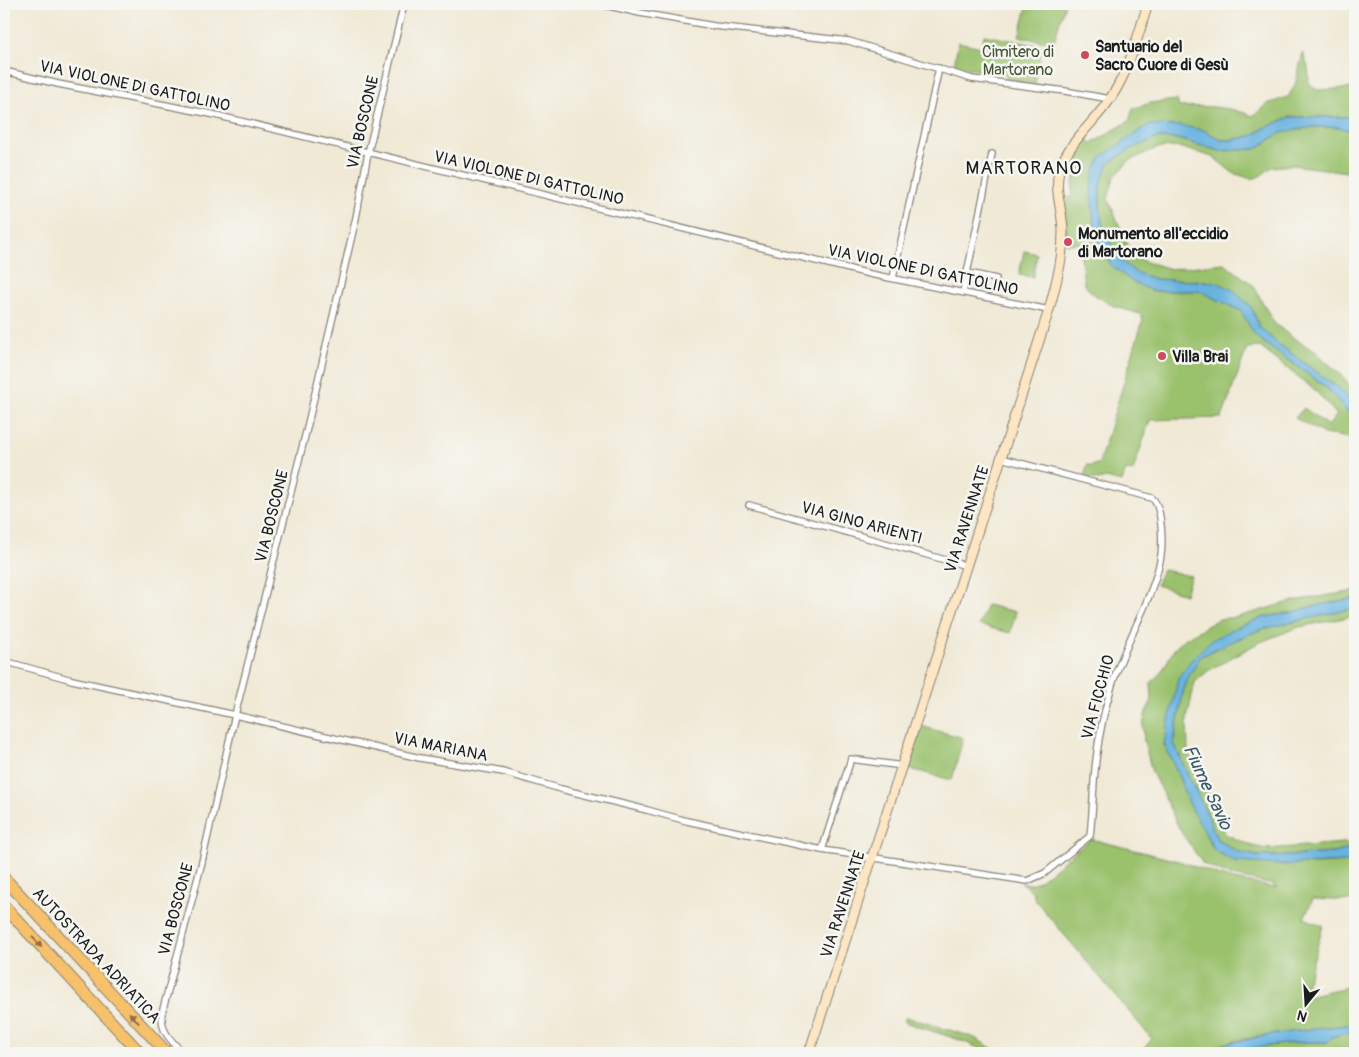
<svg xmlns="http://www.w3.org/2000/svg" width="1359" height="1057" font-family="Pangolin,sans-serif">
  <style>
    .green { fill: #9ac16c; stroke: #5b6e44 }
    .water { fill: #67b2e0; stroke: #42677e }
    .lines { fill: none; stroke-linecap: round; stroke-linejoin: round }
    .street-casing { stroke: #868278; stroke-width: 8 }
    .secondary-casing { stroke: #868278; stroke-width: 11 }
    .highway-casing { stroke: #868278; stroke-width: 13 }
    .street { stroke: #fff; stroke-width: 5.5 }
    .secondary { stroke: #fce6c4; stroke-width: 9 }
    .highway { stroke: #f7c06b; stroke-width: 11 }
    .oneway { fill: #8a6e44 }
    .poi-dot { fill: #d1495b; stroke: #f6f6f2; stroke-width: 2 }
    .labels { text-anchor: middle; stroke-width: 5; stroke-linejoin: round; paint-order: stroke }
    .poi-label { font-size: 16px; font-weight: bold; fill: #1c1c1c; stroke: #f6f6f2; text-anchor: start }
    .park-label { font-size: 16px; fill: #485638; stroke: #f6f6f2 }
    .street-label { font-size: 16px; fill: #1c1c1c; stroke: #f6f6f2 }
    .water-label { font-size: 18px; font-style: italic; fill: #3a586a; stroke: #f6f6f2 }
    .quarter-label { font-size: 19px; letter-spacing: 1px; fill: #1c1c1c; stroke: #f6f6f2 }
  </style>
  <rect width="100%" height="100%" fill="#f6f6f2"/>
  <filter id="ink" filterUnits="userSpaceOnUse"><feTurbulence type="fractalNoise" baseFrequency=".02" numOctaves="2"/><feDisplacementMap in="SourceGraphic" scale="10" xChannelSelector="R" yChannelSelector="G"/><feConvolveMatrix kernelMatrix="1 2 1 2 8 2 1 2 1" color-interpolation-filters="sRGB"/></filter>
  <filter id="wash" filterUnits="userSpaceOnUse"><feTurbulence type="fractalNoise" baseFrequency=".0096" numOctaves="4" result="noise"/><feDisplacementMap in="SourceGraphic" scale="20" xChannelSelector="R" yChannelSelector="G"/><feGaussianBlur stdDeviation="1.12" result="paint"/><feColorMatrix in="noise" values="0 0 0 0 0 0 0 0 0 0 0 0 0 0 0 0 0 1.4 0 .05"/><feComposite in="paint" operator="in"/></filter>
  <g filter="url(#wash)">
    <rect width="100%" height="100%" fill="#f0e9d5"/>
    <g class="green">
      <path d="M1028,4h37l-12,40 -34,-8z"/>
      <path d="M984,35l58,11 -7,38 -29,-5v-4l-52,-9 4,-24 23,5z"/>
      <path d="M1303,53l5,14 1,16 8,7 38,-2v29h-65l-25,11 -14,8 -20,4h-10l-17,-10 -35,-5 -74,45 7,82 51,39h47l41,20 13,23 14,12 58,41 29,34v18l-31,-5 -29,-16 9,-10 24,18 9,-11 -21,-24 -56,-44 -13,1 -25,70 -72,2 -17,51 -7,-1 -4,12 -16,-4 -8,2 -14,-3 3,-12 5,1 7,-3 44,-143 -3,-6 -27,-8 -18,-11 -11,-10 -2,-23 -4,-19 -11,1 -4,-46 9,-1 3,-34 -7,-5 19,-23 4,9 38,-23 4,-12 17,-6 27,-3 2,7c27,-1 49,-1 74,9l14,-12 21,-7 7,-12z"/>
      <path d="M1312,127h26l17,5v38l-8,2 -55,-7 -20,2 -12,9 -8,3 -19,-6 -20,-16 -35,-10 -21,1 -28,13 -15,16 -6,22 23,54 15,9 26,7 52,-6 29,22 21,38 16,13 26,16 28,26 11,15v14l-15,-18 -63,-46 -18,-16 -7,-19 -36,-26 -61,-3 -20,-7 -18,-15 -15,-34 -2,-16v-23l9,-21 20,-13 29,-12 20,1 42,12 36,-2 24,-16z"/>
      <path d="M1024,251l13,3 -4,23 -14,-2z"/>
      <path d="M1163,570l28,6 -6,18 -29,-9z"/>
      <path d="M1355,591v7l-49,10 -11,4 -31,5 -72,42 -18,44 -10,41 13,28 9,25 28,53 21,12 83,2 28,-2 9,1v38l-42,-2 -9,19 19,8 -20,71 52,-12v39l-59,7 -58,9 -43,13h-55l12,-14 -117,-139 -2,-8 -12,-9 9,1 9,-3 52,-42 91,23 47,17 47,9 -2,-3 -45,-10 -26,-11 -23,-34 -28,-58 -8,-31 -1,-16 3,-13 6,-12 -1,-17 11,-12 14,-25 10,-8 33,-19 19,-2 55,-16z"/>
      <path d="M987,605l29,7 -6,21 -31,-8z"/>
      <path d="M1355,608v8l-56,11 -41,16 -49,27 -14,12 -8,37 1,33 31,61 6,21 27,12 16,3 87,-7v8l-7,-1 -15,4 -48,3h-28l-21,-5 -19,-12 -9,-23 -22,-45 -12,-28 9,-51 6,-16 11,-19 19,-10 43,-18z"/>
      <path d="M921,726l42,12 -11,42 -46,-12z"/>
      <path d="M906,1017l67,20 27,16h-10l-30,-13 -56,-18z"/>
      <path d="M1355,1031v22h-128c33,-7 66,-11 100,-11l5,-5z"/>
    </g>
    <g class="water">
      <path d="M1290,117h65v15l-17,-5h-26l-32,6 -24,16 -36,2 -42,-12 -20,-1 -29,12 -20,13 -9,21v23l2,16 15,34 18,15 20,7 61,3 16,7 20,19 7,19 18,16 63,46 15,18v14l-29,-34 -58,-41 -14,-12 -13,-23 -41,-20h-47l-19,-8 -21,-16 -11,-15 -8,-30 -3,-31 4,-21 6,-13 47,-32 34,1 22,4 17,10h10l20,-4 14,-8z"/>
      <path d="M1355,598v10l-93,21 -43,18 -19,10 -11,19 -6,16 -9,51 12,28 22,45 9,23 19,12 21,5h28l48,-3 15,-4 7,1v13l-9,-1 -67,3 -44,-3 -21,-12 -28,-53 -9,-25 -13,-28 14,-66 14,-19 18,-18 20,-11 34,-13 31,-5 11,-4z"/>
      <path d="M1355,1024v7l-23,6 -5,5h-23l-45,5 -32,6h-32c52,-17 106,-23 160,-29z"/>
    </g>
  </g>
  <g filter="url(#ink)">
    <g class="lines">
      <g class="street-casing">
        <g id="street">
          <path d="M600,4l40,9 74,13 135,15 123,38 93,12 45,8"/>
          <path d="M4,71l54,13 153,30 659,160 179,36"/>
          <path d="M968,273l28,6"/>
          <path d="M893,278l46,-210"/>
          <path d="M963,292l29,-138"/>
          <path d="M749,505l218,61"/>
          <path d="M4,661l68,19 163,35 185,43 83,14 58,17 86,21 40,11 135,29 205,31 18,-8 45,-37c3,-25 3,-51 6,-76 3,-26 9,-53 17,-78 13,-41 38,-80 47,-121 3,-14 3,-54 -8,-63l-151,-40"/>
          <path d="M822,850l29,-91 52,7"/>
          <path d="M183,1053c-13,-14 -22,-20 -21,-40l39,-147 34,-151 71,-283 50,-214 12,-65 36,-149"/>
        </g>
      </g>
      <g class="secondary-casing">
        <path id="secondary" d="M809,1053l240,-743c7,-27 14,-49 14,-78 0,-20 -9,-41 -4,-61 9,-30 37,-49 53,-75 18,-28 26,-61 36,-92"/>
      </g>
      <g class="highway-casing">
        <g id="highway">
          <path d="M4,878l163,175"/>
          <path d="M4,906l136,147"/>
        </g>
      </g>
      <use href="#street" class="street"/>
      <use href="#secondary" class="secondary"/>
      <use href="#highway" class="highway"/>
    </g>
    <defs><path id="oneway-solid" d="M-6-.8H1V-3.2L6.5 0L1 3.2V.8H-6Z" transform="scale(1.25)"/></defs>
    <g class="oneway">
      <use href="#oneway-solid" transform="translate(37 942) rotate(47)"/>
      <use href="#oneway-solid" transform="translate(134 1018) rotate(-133)"/>
    </g>
  </g>
  <g class="poi-dot">
    <circle cx="1085" cy="55" r="5"/>
    <circle cx="1068" cy="242" r="5"/>
    <circle cx="1162" cy="356" r="5"/>
  </g>
  <g class="labels">
    <g class="poi-label">
      <text x="1095" y="52">Santuario del<tspan x="1095" dy="18">Sacro Cuore di Gesù</tspan></text>
      <text x="1078" y="239">Monumento all'eccidio<tspan x="1078" dy="18">di Martorano</tspan></text>
      <text x="1172" y="362">Villa Brai</text>
    </g>
    <g class="park-label">
      <text x="1018" y="57">Cimitero di<tspan x="1018" dy="18">Martorano</tspan></text>
    </g>
    <g class="street-label">
      <text transform="translate(135 85) rotate(12)" y="6">VIA VIOLONE DI GATTOLINO</text>
      <text transform="translate(362 122) rotate(-77)" y="6">VIA BOSCONE</text>
      <text transform="translate(529 177) rotate(13)" y="6">VIA VIOLONE DI GATTOLINO</text>
      <text transform="translate(923 269) rotate(12)" y="6">VIA VIOLONE DI GATTOLINO</text>
      <text transform="translate(271 516) rotate(-76)" y="6">VIA BOSCONE</text>
      <text transform="translate(966 519) rotate(-72)" y="6">VIA RAVENNATE</text>
      <text transform="translate(862 522) rotate(15)" y="6">VIA GINO ARIENTI</text>
      <text transform="translate(1097 697) rotate(-75)" y="6">VIA FICCHIO</text>
      <text transform="translate(441 746) rotate(11)" y="6">VIA MARIANA</text>
      <text transform="translate(842 904) rotate(-72)" y="6">VIA RAVENNATE</text>
      <text transform="translate(175 909) rotate(-75)" y="6">VIA BOSCONE</text>
      <text transform="translate(97 955) rotate(47)" y="6">AUTOSTRADA ADRIATICA</text>
    </g>
    <g class="water-label">
      <text transform="translate(1208 787) rotate(65)" y="6">Fiume Savio</text>
    </g>
    <g class="quarter-label">
      <text x="1024" y="174">MARTORANO</text>
    </g>
  </g>
  <rect width="1359" height="1057" fill="none" stroke="#f6f6f2" stroke-width="20"/>
  <g transform="translate(1306 1004) rotate(198)" stroke="#f6f6f2" stroke-width="4" paint-order="stroke">
  <path d="M0-4L9 19L0 12L-9 19Z" fill="#1c1c1c"/>
  <text y="-8" font-size="14" font-weight="bold" text-anchor="middle" fill="#1c1c1c">N</text>
  </g>
</svg>
